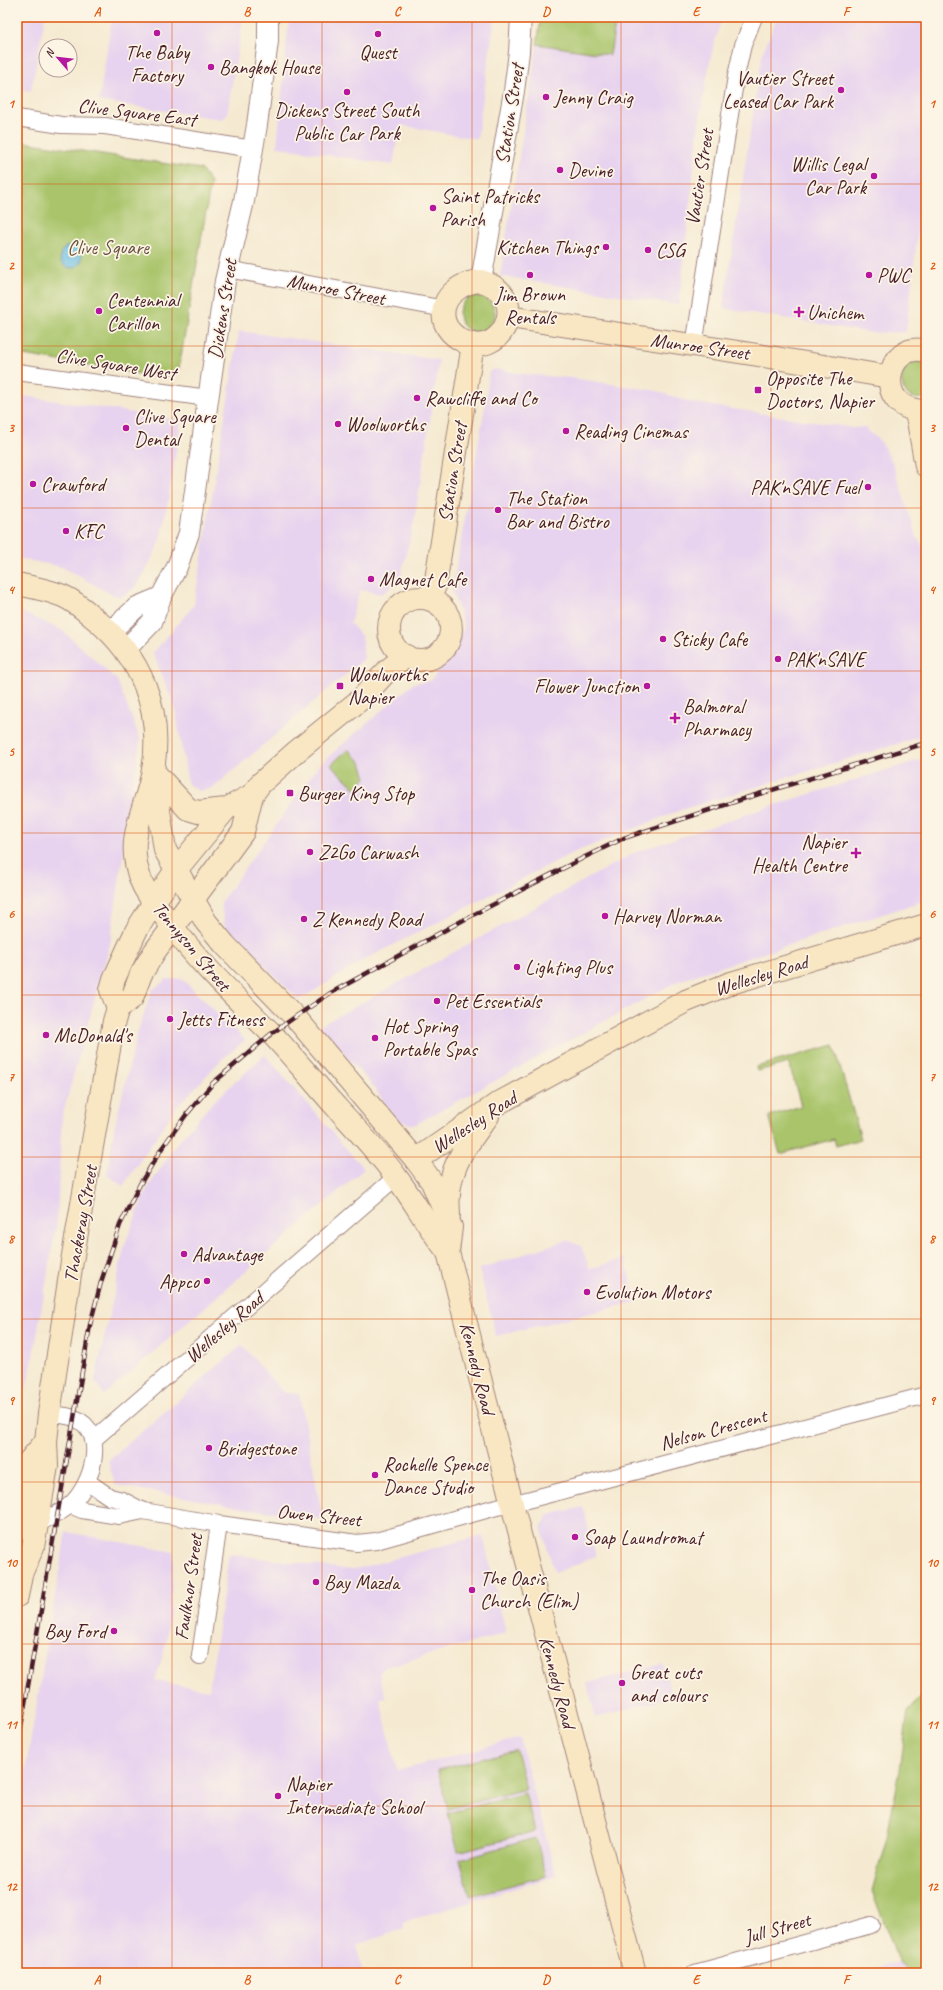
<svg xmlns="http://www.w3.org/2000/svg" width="943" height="1990" font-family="Caveat,sans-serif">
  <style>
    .built { fill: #e7d2ef }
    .green { fill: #a9c46a; stroke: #7a724a }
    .water { fill: #67bee4; stroke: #586e88 }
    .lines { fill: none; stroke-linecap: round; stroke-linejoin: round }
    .minor-casing { stroke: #a0847e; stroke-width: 18 }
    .tertiary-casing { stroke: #a0847e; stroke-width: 22 }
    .secondary-casing { stroke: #a0847e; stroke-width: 24 }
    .minor { stroke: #fff; stroke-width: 16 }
    .tertiary { stroke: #fff; stroke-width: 20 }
    .secondary { stroke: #f9e7c3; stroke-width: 22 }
    .rail-casing { stroke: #4a1f2b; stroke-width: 4.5 }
    .rail { stroke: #fcf5e5; stroke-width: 3; stroke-dasharray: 9; stroke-linecap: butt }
    .grid { fill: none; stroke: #e0560e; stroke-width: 1; stroke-opacity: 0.55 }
    .poi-dot { fill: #b5179e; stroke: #fcf5e5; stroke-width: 1.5 }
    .labels { text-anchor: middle; stroke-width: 3.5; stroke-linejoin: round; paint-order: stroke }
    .poi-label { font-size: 20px; fill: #4a1f2b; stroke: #fcf5e5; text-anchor: start }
    .street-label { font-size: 20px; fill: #4a1f2b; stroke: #fcf5e5 }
    .park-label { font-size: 20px; fill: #66513e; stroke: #fcf5e5 }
    .neatline { fill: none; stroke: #e0560e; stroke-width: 1.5 }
    .grid-label { font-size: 13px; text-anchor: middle; font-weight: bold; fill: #e0560e }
  </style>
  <rect width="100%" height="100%" fill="#fcf5e5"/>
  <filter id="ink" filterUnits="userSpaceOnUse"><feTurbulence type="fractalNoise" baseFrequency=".025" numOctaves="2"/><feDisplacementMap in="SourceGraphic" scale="8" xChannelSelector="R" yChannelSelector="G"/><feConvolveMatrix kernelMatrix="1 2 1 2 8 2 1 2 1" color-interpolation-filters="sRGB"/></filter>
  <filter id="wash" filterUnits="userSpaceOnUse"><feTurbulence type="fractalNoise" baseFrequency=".012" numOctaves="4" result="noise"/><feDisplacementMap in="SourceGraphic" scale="16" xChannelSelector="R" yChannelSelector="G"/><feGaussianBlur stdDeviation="0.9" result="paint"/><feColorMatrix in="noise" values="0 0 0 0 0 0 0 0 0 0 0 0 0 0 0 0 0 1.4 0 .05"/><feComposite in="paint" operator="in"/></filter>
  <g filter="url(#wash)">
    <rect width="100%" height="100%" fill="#f5ead1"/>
    <g class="built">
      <path d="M17,17h28l-14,74 -14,-2z"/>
      <path d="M112,17h131l-16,98 -6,4 -122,-18z"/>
      <path d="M289,17h206l-18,122 -77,-14 -7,40 -116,-18z"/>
      <path d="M571,17h151l-11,38 -12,68 -20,182 -179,-29 37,-232 73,11 5,-31z"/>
      <path d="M777,17h149v144l-20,171 -34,1 -149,-25 39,-253z"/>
      <path d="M239,331l200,29 -24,158 -15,61 -18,15 -22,-4 -10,33 12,14 2,22 -151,129 -14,3 -11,-7 -13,-76 -22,-55 41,-48z"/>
      <path d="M494,369l29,5 49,4 85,13 32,11 164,26 11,-1 17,15 11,19 25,76 9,15v183l-245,75 -111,44 -206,106 -65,40 -75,-75 -3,-23 98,-137 95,-82 17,-2 34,-54 -13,-37 33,-183 4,-35z"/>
      <path d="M17,395l164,25 -12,77 -10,47 -15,30 -10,14 -8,6 -6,3 -9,-3 -49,-27 -45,-9z"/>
      <path d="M17,610l46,21 54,49 23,59 -30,205 -48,173 -5,104 -27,153 -13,47z"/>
      <path d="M926,758v142l-248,81 -264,144 -17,-5 -27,-38 -52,-55 316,-174 137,-47z"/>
      <path d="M167,979h15l63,61 -24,20 -46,49 -52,77 -16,-11 7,-46 24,-98 14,-41z"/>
      <path d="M265,1055l99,114 -260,226 -9,-15 30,-136 21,-53 31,-48 36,-41z"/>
      <path d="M567,1240l14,6 9,23 35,-11 11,44 -140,34 -17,-67z"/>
      <path d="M242,1345l41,47 16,2 24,125 -73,-10 -135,-24 -7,-24z"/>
      <path d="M583,1507l13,49 -41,17 -14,-46 8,-12z"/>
      <path d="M66,1532l108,20 -4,62 -6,38 -9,29 54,9 20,-136 123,16 131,-35 23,98 -124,35 -3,6 7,24 -6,1 17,72 123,-33 36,138 -152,46v7l-48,16 7,28h-346v-153z"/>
      <path d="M663,1664l9,33 -76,21 -9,-35z"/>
      <path d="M899,1962l9,11h-53z"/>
    </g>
    <g class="green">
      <path d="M541,17h30l44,7 -5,31 -73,-11z"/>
      <path d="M17,141l184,28 10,13 -32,186 -14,10 -148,-24z"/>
      <circle cx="477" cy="314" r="18"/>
      <path d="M916,361l10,2v34c-23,9 -36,-25 -10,-36z"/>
      <path d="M348,749l13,13 5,16 -10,11 -25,-24z"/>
      <path d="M834,1045l27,94 -25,7 -2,-7 -54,15 -11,-38 32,-10 -12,-43 -32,8 -1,-4z"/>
      <path d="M926,1692v281h-18l-9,-11 -27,-71 15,-55 13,-66 8,-59z"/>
      <path d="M516,1750l10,39 -78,20 -10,-39z"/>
      <path d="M525,1793l10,39 -77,20 -10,-39z"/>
      <path d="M536,1838l10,38 -76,20 -10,-37z"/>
    </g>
    <circle class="water" cx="71" cy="257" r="11"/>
  </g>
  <g filter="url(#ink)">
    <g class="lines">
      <g class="minor-casing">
        <g id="minor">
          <path d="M17,118l44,7 44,1 148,23"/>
          <path d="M227,269l218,40"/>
          <path d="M694,346l42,-270 7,-31 11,-28"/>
          <path d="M17,372l191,26"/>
          <path d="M93,1440l303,-263"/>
          <path d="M88,1482l22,15 12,3 21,11"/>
          <path d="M70,1505l12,5 37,6 24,-5 76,13 138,19 19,-2 117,-33 38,-9 395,-104"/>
          <path d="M37,1524c11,-6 24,-11 33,-19 21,-18 40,-73 4,-87 -8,-3 -17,-3 -25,-4"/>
          <path d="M200,1656l19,-132"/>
          <path d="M695,1973l176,-48"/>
        </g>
      </g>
      <g class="tertiary-casing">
        <g id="tertiary">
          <path d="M481,281l33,-190 5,-39 2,-35"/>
          <path d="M110,632l27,-25 24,-10"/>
          <path d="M126,649l26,-27 9,-25 16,-30 12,-34 36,-252 19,-80 13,-76 11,-84v-24"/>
        </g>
      </g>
      <g class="secondary-casing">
        <g id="secondary">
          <path d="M481,281c54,16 18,82 -20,59 -7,-4 -13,-9 -16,-17 -8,-24 15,-41 36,-42z"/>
          <path d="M509,317l249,38 132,22"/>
          <path d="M926,351c-39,-12 -56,60 0,60"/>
          <path d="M915,411l3,10 8,45"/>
          <path d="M17,584c15,3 31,6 46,12 11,5 22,14 31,22 47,38 69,92 59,152 -7,41 -30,69 -11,113 5,12 15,24 24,35 30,42 67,77 104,114 24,25 45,52 68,77 20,22 42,45 59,69 18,24 32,51 51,74"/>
          <path d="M429,598l6,-12 38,-242"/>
          <circle cx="420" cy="629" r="31"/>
          <path d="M153,771l12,79 41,72 19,23 70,72 121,143 16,22 19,45 -3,25 64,252 123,469"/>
          <path d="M153,771l35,38 10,3 28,-3"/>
          <path d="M118,1008l-7,-18 3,-11 22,-48 18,-29 22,-32 50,-61 26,-14"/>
          <path d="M416,1160l81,-56 189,-103 45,-18 195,-58"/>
          <path d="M449,1215c-4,-44 14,-65 39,-99"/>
          <path d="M17,1530l12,-69 17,-20"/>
          <path d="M17,1596l4,-22 12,-27 4,-23 10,-58 -1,-25 3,-27 23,-153 42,-240 4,-13 14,-10 9,-24 14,-23 88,-119 9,-37 8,-11 37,-33 64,-52 27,-29 18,-14"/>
        </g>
      </g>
      <use href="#minor" class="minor"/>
      <use href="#tertiary" class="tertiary"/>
      <use href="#secondary" class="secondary"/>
      <g class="rail-casing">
        <path id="rail" d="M17,1750l73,-425 11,-43 19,-57 20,-41 22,-36 24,-33 27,-32 58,-49 24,-17 34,-23 138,-76 118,-61 39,-19 122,-40 180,-55"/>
      </g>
      <use href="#rail" class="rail"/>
    </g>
  </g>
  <path class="grid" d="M172,17v1956M322,17v1956M472,17v1956M621,17v1956M771,17v1956M17,184h909M17,346h909M17,508h909M17,671h909M17,833h909M17,995h909M17,1157h909M17,1319h909M17,1482h909M17,1644h909M17,1806h909"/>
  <g class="poi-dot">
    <circle cx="157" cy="33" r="4"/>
    <circle cx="378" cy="34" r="4"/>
    <circle cx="211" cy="67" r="4"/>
    <circle cx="841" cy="90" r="4"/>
    <circle cx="347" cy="92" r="4"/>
    <circle cx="546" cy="97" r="4"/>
    <circle cx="560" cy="170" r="4"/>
    <circle cx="874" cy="176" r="4"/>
    <circle cx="433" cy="208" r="4"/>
    <circle cx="606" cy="247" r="4"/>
    <circle cx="648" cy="250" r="4"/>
    <circle cx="530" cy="275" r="4"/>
    <circle cx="869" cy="275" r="4"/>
    <circle cx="99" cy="311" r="4"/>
    <path d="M797 306h4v4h4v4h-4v4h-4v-4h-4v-4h4z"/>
    <rect x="754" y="386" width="8" height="8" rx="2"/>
    <circle cx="417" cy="398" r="4"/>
    <circle cx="338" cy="424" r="4"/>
    <circle cx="126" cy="428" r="4"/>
    <circle cx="566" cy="431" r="4"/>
    <circle cx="33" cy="484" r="4"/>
    <circle cx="868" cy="487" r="4"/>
    <circle cx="498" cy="510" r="4"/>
    <circle cx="66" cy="531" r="4"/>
    <circle cx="371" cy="579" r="4"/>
    <circle cx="663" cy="639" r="4"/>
    <circle cx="778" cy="659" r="4"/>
    <rect x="336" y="682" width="8" height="8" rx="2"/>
    <circle cx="647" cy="686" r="4"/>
    <path d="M673 712h4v4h4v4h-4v4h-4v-4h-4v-4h4z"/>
    <rect x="286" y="789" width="8" height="8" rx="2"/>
    <circle cx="310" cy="852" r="4"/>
    <path d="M854 847h4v4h4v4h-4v4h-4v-4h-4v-4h4z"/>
    <circle cx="605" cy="916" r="4"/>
    <circle cx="304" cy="919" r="4"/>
    <circle cx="517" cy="967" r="4"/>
    <circle cx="437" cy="1001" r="4"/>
    <circle cx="170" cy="1019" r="4"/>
    <circle cx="46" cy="1035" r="4"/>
    <circle cx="375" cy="1038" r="4"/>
    <circle cx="184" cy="1254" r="4"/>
    <circle cx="207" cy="1281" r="4"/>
    <circle cx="587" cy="1292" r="4"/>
    <circle cx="209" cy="1448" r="4"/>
    <circle cx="375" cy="1475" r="4"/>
    <circle cx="575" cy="1537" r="4"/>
    <circle cx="316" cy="1582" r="4"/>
    <circle cx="472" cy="1590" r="4"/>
    <circle cx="114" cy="1631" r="4"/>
    <circle cx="622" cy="1683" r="4"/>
    <circle cx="278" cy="1796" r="4"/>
  </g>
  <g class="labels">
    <g class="poi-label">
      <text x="157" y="59" text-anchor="middle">The Baby<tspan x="157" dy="23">Factory</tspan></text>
      <text x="378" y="59" text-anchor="middle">Quest</text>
      <text x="219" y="74">Bangkok House</text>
      <text x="833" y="85" text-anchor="end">Vautier Street<tspan x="833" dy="23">Leased Car Park</tspan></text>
      <text x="554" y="104">Jenny Craig</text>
      <text x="347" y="117" text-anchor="middle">Dickens Street South<tspan x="347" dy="23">Public Car Park</tspan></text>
      <text x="866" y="171" text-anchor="end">Willis Legal<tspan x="866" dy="23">Car Park</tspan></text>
      <text x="568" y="177">Devine</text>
      <text x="441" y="203">Saint Patricks<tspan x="441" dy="23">Parish</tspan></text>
      <text x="598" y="254" text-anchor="end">Kitchen Things</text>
      <text x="656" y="257">CSG</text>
      <text x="877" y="282">PWC</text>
      <text x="530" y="301" text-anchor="middle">Jim Brown<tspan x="530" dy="23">Rentals</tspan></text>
      <text x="107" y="307">Centennial<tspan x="107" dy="23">Carillon</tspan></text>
      <text x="807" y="319">Unichem</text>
      <text x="766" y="385">Opposite The<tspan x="766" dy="23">Doctors, Napier</tspan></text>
      <text x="425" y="405">Rawcliffe and Co</text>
      <text x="134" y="423">Clive Square<tspan x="134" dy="23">Dental</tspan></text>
      <text x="346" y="431">Woolworths</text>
      <text x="574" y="438">Reading Cinemas</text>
      <text x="41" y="491">Crawford</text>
      <text x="860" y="494" text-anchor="end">PAK'nSAVE Fuel</text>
      <text x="506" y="505">The Station<tspan x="506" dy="23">Bar and Bistro</tspan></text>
      <text x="74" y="538">KFC</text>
      <text x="379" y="586">Magnet Cafe</text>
      <text x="671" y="646">Sticky Cafe</text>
      <text x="786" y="666">PAK'nSAVE</text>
      <text x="348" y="681">Woolworths<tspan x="348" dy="23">Napier</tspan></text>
      <text x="639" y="693" text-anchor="end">Flower Junction</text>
      <text x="683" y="713">Balmoral<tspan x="683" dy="23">Pharmacy</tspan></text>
      <text x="298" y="800">Burger King Stop</text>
      <text x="847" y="849" text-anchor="end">Napier<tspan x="847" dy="23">Health Centre</tspan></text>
      <text x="318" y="859">Z2Go Carwash</text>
      <text x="613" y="923">Harvey Norman</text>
      <text x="312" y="926">Z Kennedy Road</text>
      <text x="525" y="974">Lighting Plus</text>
      <text x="445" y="1008">Pet Essentials</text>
      <text x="178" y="1026">Jetts Fitness</text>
      <text x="383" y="1033">Hot Spring<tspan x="383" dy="23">Portable Spas</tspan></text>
      <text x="54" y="1042">McDonald's</text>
      <text x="192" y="1261">Advantage</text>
      <text x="199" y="1288" text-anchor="end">Appco</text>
      <text x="595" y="1299">Evolution Motors</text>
      <text x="217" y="1455">Bridgestone</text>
      <text x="383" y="1471">Rochelle Spence<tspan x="383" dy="23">Dance Studio</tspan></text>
      <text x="583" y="1544">Soap Laundromat</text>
      <text x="480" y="1585">The Oasis<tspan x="480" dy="23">Church (Elim)</tspan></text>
      <text x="324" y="1589">Bay Mazda</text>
      <text x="106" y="1638" text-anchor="end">Bay Ford</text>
      <text x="630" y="1679">Great cuts<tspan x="630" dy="23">and colours</tspan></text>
      <text x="286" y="1791">Napier<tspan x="286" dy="23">Intermediate School</tspan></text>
    </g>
    <g class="street-label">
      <text transform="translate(137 112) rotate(7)" y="7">Clive Square East</text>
      <text transform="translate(509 114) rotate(-81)" y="7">Station Street</text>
      <text transform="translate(699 177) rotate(-81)" y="7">Vautier Street</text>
      <text transform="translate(336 289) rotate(11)" y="7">Munroe Street</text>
      <text transform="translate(222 309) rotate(-81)" y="7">Dickens Street</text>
      <text transform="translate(700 346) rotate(8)" y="7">Munroe Street</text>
      <text transform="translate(116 364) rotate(9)" y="7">Clive Square West</text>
      <text transform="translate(452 472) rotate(-81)" y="7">Station Street</text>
      <text transform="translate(192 946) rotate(50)" y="7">Tennyson Street</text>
      <text transform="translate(761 975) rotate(-17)" y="7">Wellesley Road</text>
      <text transform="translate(474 1122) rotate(-33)" y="7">Wellesley Road</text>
      <text transform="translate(80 1224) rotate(-80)" y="7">Thackeray Street</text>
      <text transform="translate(224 1327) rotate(-41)" y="7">Wellesley Road</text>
      <text transform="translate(478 1368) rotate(76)" y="7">Kennedy Road</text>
      <text transform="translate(713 1429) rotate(-15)" y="7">Nelson Crescent</text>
      <text transform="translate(319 1515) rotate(6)" y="7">Owen Street</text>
      <text transform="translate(188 1587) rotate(-82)" y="7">Faulknor Street</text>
      <text transform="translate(558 1682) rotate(75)" y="7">Kennedy Road</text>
      <text transform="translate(777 1928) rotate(-16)" y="7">Jull Street</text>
    </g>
    <g class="park-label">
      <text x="108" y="254">Clive Square</text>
    </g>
  </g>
  <rect width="943" height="1990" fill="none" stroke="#fcf5e5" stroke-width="44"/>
  <g transform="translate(58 58) rotate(298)"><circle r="19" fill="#fcf5e5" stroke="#b59f9b"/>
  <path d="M0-3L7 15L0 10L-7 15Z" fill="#b5179e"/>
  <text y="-6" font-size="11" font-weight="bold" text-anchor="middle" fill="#4a1f2b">N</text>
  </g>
  <rect x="22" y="22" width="899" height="1946" class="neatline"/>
  <g class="grid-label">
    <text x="97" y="16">A</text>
    <text x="247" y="16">B</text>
    <text x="397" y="16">C</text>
    <text x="546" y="16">D</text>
    <text x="696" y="16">E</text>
    <text x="846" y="16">F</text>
    <text x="11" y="108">1</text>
    <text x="932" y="108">1</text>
    <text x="11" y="270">2</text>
    <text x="932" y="270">2</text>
    <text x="11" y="432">3</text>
    <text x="932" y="432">3</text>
    <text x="11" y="594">4</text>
    <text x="932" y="594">4</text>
    <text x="11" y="756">5</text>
    <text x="932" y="756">5</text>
    <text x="11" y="918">6</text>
    <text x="932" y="918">6</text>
    <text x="11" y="1081">7</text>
    <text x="932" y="1081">7</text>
    <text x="11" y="1243">8</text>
    <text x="932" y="1243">8</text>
    <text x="11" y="1405">9</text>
    <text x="932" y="1405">9</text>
    <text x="11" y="1567">10</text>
    <text x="932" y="1567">10</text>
    <text x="11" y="1729">11</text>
    <text x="932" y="1729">11</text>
    <text x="11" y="1891">12</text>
    <text x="932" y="1891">12</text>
    <text x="97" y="1984">A</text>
    <text x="247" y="1984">B</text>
    <text x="397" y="1984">C</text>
    <text x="546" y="1984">D</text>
    <text x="696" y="1984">E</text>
    <text x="846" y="1984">F</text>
  </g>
</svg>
